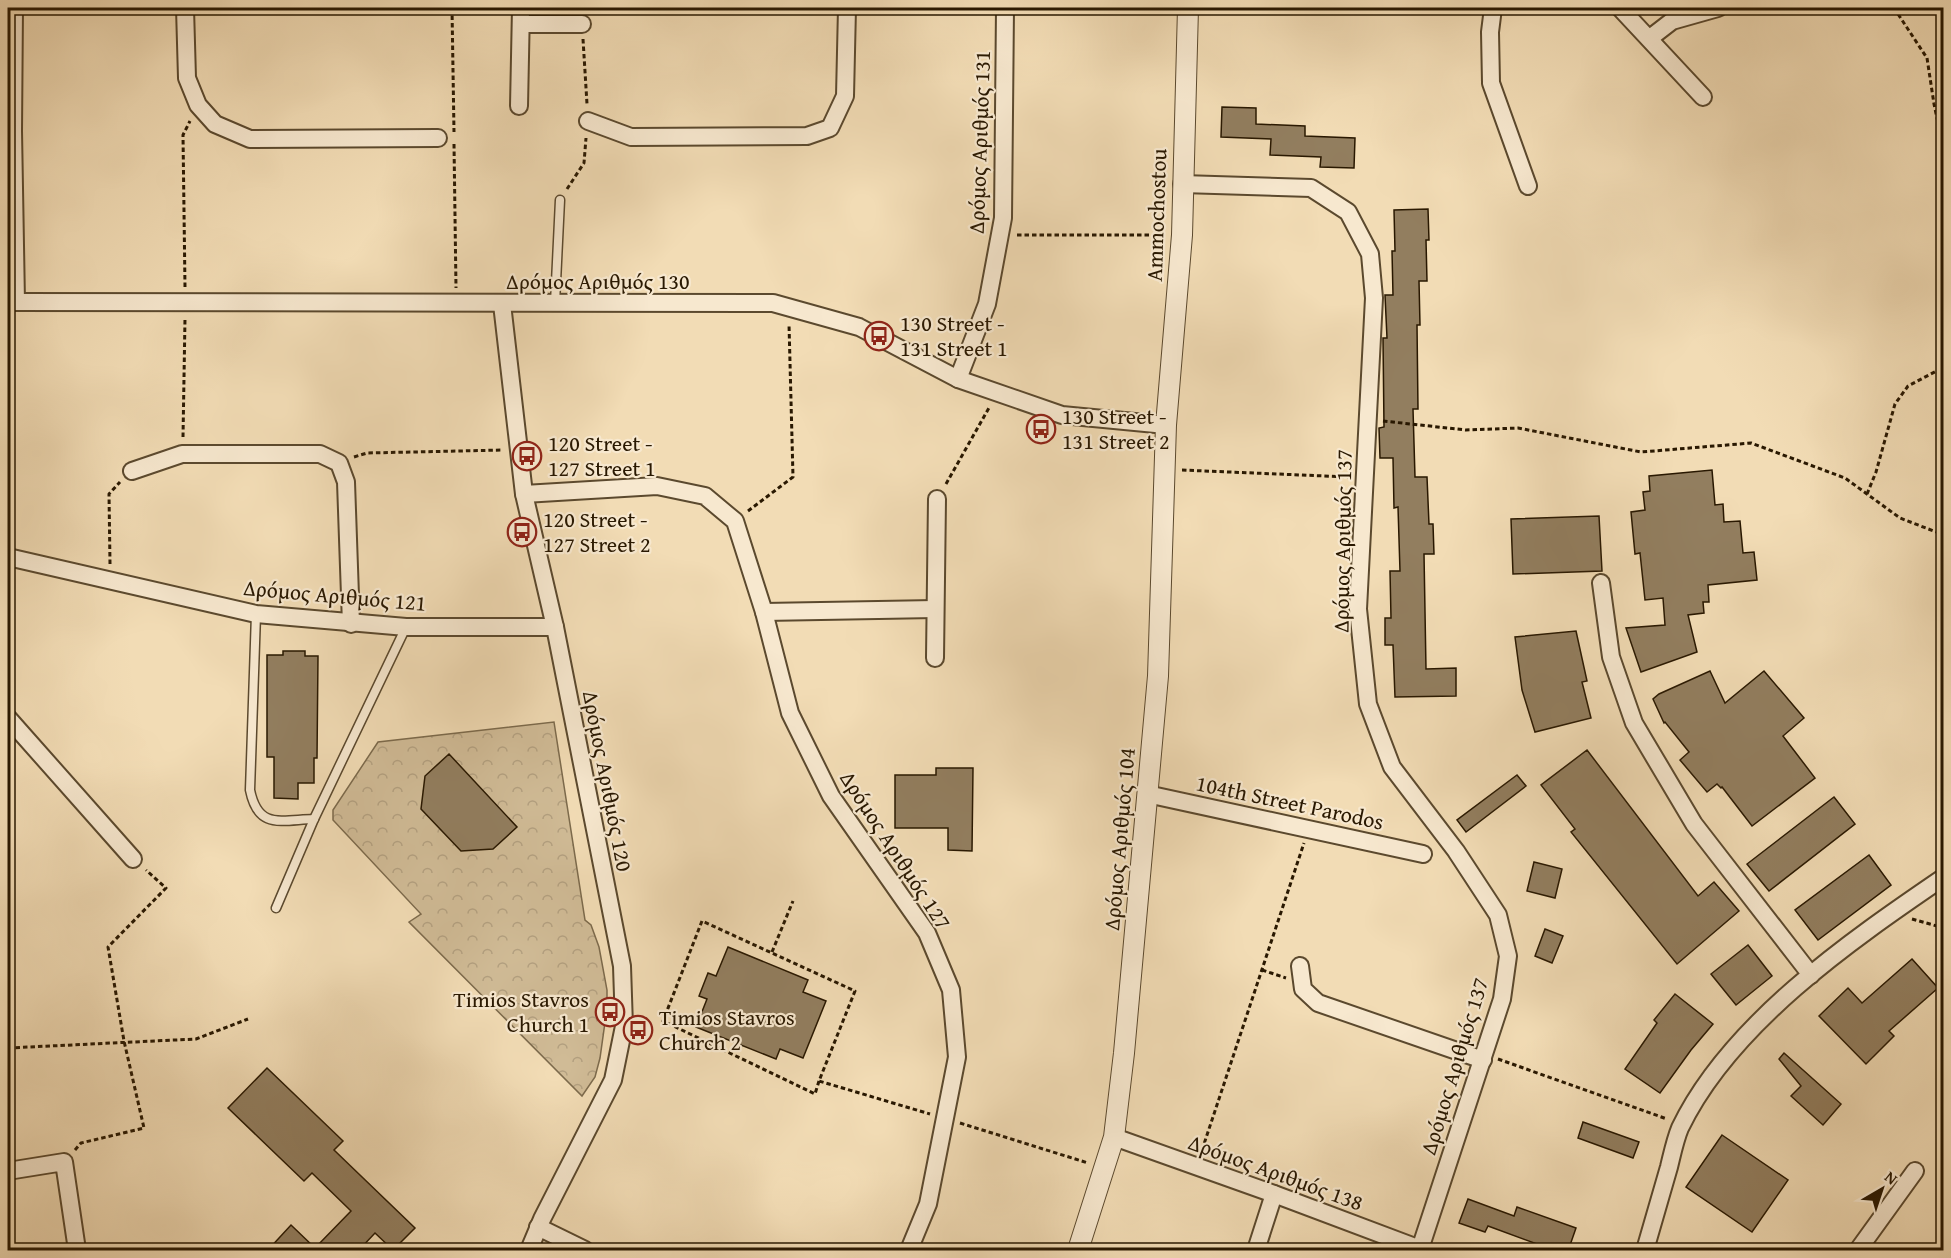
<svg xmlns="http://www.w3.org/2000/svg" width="1951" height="1258" font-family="'Gentium Book Plus',serif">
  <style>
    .park { fill: url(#park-crowns); stroke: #7c6a4c; stroke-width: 1.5 }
    .building { fill: #927e5f; stroke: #291801; stroke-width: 1.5 }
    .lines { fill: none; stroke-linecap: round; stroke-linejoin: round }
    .service-casing { stroke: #5b492e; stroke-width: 11 }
    .minor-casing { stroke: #5b492e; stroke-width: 20 }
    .tertiary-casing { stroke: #5b492e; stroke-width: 22 }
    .path { stroke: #291801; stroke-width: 3; stroke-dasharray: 4.5 3; stroke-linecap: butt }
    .service { stroke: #f7e8cf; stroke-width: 8 }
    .minor { stroke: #f7e8cf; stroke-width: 16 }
    .tertiary { stroke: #f7e8cf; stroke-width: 20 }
    .labels { text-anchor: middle; stroke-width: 4.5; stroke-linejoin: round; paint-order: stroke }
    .street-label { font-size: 22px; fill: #291801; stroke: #f7e8cf }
    .poi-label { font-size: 22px; fill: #291801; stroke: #f7e8cf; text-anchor: start }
  </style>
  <defs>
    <pattern id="park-crowns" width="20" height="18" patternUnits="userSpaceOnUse" patternTransform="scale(1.5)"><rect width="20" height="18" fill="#d0bb96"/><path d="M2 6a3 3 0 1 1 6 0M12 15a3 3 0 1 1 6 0" fill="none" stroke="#b3a080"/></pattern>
  </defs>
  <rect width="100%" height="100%" fill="#f2dcb5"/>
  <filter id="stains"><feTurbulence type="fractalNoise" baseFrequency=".00333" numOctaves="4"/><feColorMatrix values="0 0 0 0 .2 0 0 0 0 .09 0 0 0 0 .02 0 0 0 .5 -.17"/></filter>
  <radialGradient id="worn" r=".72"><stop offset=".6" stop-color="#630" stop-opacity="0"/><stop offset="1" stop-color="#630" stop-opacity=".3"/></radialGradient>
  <path class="park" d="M554,722l31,198 6,5 8,22 8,43v18l-7,50 -5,19 -13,19 -173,-174 12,-8 -88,-94v-10l45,-68z"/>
  <g class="building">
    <path d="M1222,107l34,1v16l49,2v10l50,2 -1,30 -34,-1 1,-10 -51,-2 1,-16 -50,-2z"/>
    <path d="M1428,209l1,31h-3l1,41h-8l1,44h-3l1,84h-5l2,68h12l2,47h4l1,30h-10l2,115 30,-1v28l-61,1 -2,-52h-8v-27h6l-1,-47h10l-2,-64 -4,1 -1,-50h-13l-1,-30 5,-1 -1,-89h4l-2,-43h8l-1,-44h3l-1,-41z"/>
    <path d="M1712,470l3,35 8,-1 1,18 16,-1 3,32 11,-1 3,28 -49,5 1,17h-6l1,11 -16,2 9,37 -56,20 -15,-44 39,-3 -2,-27 -18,2 -5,-47 -5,1 -4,-42 14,-2 -2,-18 7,-1 -1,-15z"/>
    <path d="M1599,516l3,55 -89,3 -2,-55z"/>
    <path d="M1576,631l11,50 -5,1 9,36 -56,14 -13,-42 -7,-53z"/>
    <path d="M283,651h22v5h13l-1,102h-3v25h-16v16l-24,-1v-41h-7v-102h16z"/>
    <path d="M1710,671l15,32 39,-32 40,47 -21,18 32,42 -63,48 -30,-39 -1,1 -4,-4 -10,8 -27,-32 9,-8 -24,-30 -1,1 -11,-24 6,-5z"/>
    <path d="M1587,750l111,146 16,-14 25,29 -62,53 -106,-132 4,-3 -34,-44z"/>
    <path d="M449,754l68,73 -24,22 -32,2 -40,-42 4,-33z"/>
    <path d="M936,768h37l-1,83 -24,-1v-22h-53v-53h41z"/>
    <path d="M1517,775l9,11 -60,46 -9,-12z"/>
    <path d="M1834,797l21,27 -86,67 -22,-27z"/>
    <path d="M1869,855l22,30 -73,55 -23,-30z"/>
    <path d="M1534,862l28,7 -7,29 -28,-7z"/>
    <path d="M1545,929l18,7 -11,27 -17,-7z"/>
    <path d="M1748,945l24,31 -36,29 -25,-31z"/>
    <path d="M728,947l80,33 -5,12 23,9 -23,57 -23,-9 -4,10 -80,-32 11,-28 -8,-3 9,-23 8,3z"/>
    <path d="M1912,959l26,29 -49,43 5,5 -28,28 -47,-48 29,-28 14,15z"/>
    <path d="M1675,994l38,30 -22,26 -31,43 -35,-24 32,-46 -3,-3z"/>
    <path d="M1784,1053l57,51 -18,21 -32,-29 10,-10 -22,-27z"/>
    <path d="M267,1068l76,73 -9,9 81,78 -22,22 -18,-17 -17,18h-91l24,-26 24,23 36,-37 -39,-38 -8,8 -76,-73z"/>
    <path d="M1583,1122l56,20 -6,16 -55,-20z"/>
    <path d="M1722,1135l66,45 -36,52 -66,-45z"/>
    <path d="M1468,1199l46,17 3,-9 59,21 -8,23h-12l-68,-25 -3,6 -26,-9z"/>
  </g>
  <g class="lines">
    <g class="service-casing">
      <g id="service">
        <path d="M555,303l5,-103"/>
        <path d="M256,614l-6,176c8,40 31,30 64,29"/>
        <path d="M276,908l38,-89 92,-192"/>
      </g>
    </g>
    <g class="minor-casing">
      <g id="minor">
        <path d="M14,8l-1,123 3,171"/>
        <path d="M185,8l2,70 11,27 17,19 35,15 188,-1"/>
        <path d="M1493,8l-3,24 1,51 37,103"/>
        <path d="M1620,8l83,89"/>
        <path d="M521,24h61"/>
        <path d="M1650,38l22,-17 46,-13"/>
        <path d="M519,106l2,-98"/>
        <path d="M588,121l43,16 176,-1 23,-8 15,-32 2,-88"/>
        <path d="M1182,184l129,4 37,24 22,42 4,44 -16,311 10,95 24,63 64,84 42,64 10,41 -6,43 -82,250"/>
        <path d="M8,302l765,1 86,24 99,52 104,36 104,10"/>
        <path d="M502,304l22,190 31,133 67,339 2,60 -11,54 -71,139 -13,31"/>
        <path d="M958,379l29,-75 16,-86 2,-210"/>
        <path d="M132,471l50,-17h138l19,9 7,19 5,142"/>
        <path d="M524,494l133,-8 48,10 30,25 29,91 26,101 41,83 96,137 24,57 6,67 -29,147 -19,46"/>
        <path d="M8,557l248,57 150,13h149"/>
        <path d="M1601,583l10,74 23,66 60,101 117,151"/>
        <path d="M764,612l171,-3"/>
        <path d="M935,658l2,-159"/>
        <path d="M8,718l125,141"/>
        <path d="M1147,794l276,60"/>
        <path d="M1300,966l3,23 15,14 165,57"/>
        <path d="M1114,1137l160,57 149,56"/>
        <path d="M8,1171l56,-9 13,88"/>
        <path d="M538,1227l47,23"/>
        <path d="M1256,1250l18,-56"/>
        <path d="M1645,1250c8,-27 16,-55 24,-83 3,-12 6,-27 11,-39 50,-104 170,-187 264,-251"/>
        <path d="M1858,1250l57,-79"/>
      </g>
    </g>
    <g class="tertiary-casing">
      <path id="tertiary" d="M1078,1250l36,-113 10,-84 34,-377 8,-251 16,-190 6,-227"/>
    </g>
    <g class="path">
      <path d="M452,8l2,124"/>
      <path d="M1894,8l33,50 7,46 10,47"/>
      <path d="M583,39l4,65"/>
      <path d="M454,144l2,144"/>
      <path d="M567,189l17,-26 2,-25"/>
      <path d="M1017,235h146"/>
      <path d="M185,287l-2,-152 7,-14"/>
      <path d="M1383,421l83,9 52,-2 123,24 110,-9 94,35 55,40 44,17"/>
      <path d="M183,437l2,-119"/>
      <path d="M354,457l13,-4 136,-3"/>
      <path d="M1182,470l167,7"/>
      <path d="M946,484l44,-78"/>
      <path d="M1867,494l9,-22 19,-68 13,-18 36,-19"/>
      <path d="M748,511l45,-34 -4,-153"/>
      <path d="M110,564l-1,-70 11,-12"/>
      <path d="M1912,919l32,9"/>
      <path d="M772,952l21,-51"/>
      <path d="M1262,970l24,8"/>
      <path d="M8,1048l188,-9 52,-20"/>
      <path d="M1498,1059l169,60"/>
      <path d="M819,1081l-4,13 -152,-73 39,-100 153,70 -36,90 111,33"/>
      <path d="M960,1123l128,40"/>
      <path d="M75,1150l6,-7 63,-15 -20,-87 -16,-94 58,-59 -20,-18"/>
      <path d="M1202,1150l102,-307"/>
    </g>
    <use href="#service" class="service"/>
    <use href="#minor" class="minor"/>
    <use href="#tertiary" class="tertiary"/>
  </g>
  <defs>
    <g id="bus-ring" transform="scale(1.5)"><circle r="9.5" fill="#f7e8cf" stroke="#8f2418" stroke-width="1.5"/><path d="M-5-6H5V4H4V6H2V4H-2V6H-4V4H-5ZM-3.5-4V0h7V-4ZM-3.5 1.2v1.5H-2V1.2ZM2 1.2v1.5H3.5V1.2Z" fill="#8f2418"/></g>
  </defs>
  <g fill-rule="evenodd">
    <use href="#bus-ring" x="879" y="336"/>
    <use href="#bus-ring" x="1041" y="429"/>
    <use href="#bus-ring" x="527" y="456"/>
    <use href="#bus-ring" x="522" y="532"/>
    <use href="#bus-ring" x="610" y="1012"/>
    <use href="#bus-ring" x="638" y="1030"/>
  </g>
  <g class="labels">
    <g class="street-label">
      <text transform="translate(979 142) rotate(-88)" y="8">Δρόμος Αριθμός 131</text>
      <text transform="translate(1156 215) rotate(-88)" y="8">Ammochostou</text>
      <text x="598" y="289">Δρόμος Αριθμός 130</text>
      <text transform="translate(1342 541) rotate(-89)" y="8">Δρόμος Αριθμός 137</text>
      <text transform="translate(335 595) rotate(5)" y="8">Δρόμος Αριθμός 121</text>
      <text transform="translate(608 781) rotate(79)" y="8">Δρόμος Αριθμός 120</text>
      <text transform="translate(1290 802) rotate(12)" y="8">104th Street Parodos</text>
      <text transform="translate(1119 839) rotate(-85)" y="8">Δρόμος Αριθμός 104</text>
      <text transform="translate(896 850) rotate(57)" y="8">Δρόμος Αριθμός 127</text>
      <text transform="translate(1454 1066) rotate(-73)" y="8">Δρόμος Αριθμός 137</text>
      <text transform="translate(1276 1172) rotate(20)" y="8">Δρόμος Αριθμός 138</text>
    </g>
    <g class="poi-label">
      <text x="900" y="331">130 Street -<tspan x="900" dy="25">131 Street 1</tspan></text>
      <text x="1062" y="424">130 Street -<tspan x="1062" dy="25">131 Street 2</tspan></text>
      <text x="548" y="451">120 Street -<tspan x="548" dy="25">127 Street 1</tspan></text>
      <text x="543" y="527">120 Street -<tspan x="543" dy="25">127 Street 2</tspan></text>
      <text x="589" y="1007" text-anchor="end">Timios Stavros<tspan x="589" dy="25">Church 1</tspan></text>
      <text x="659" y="1025">Timios Stavros<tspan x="659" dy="25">Church 2</tspan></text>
    </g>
  </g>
  <rect width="1951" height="1258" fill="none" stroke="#f2dcb5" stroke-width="30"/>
  <rect x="9" y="9" width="1933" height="1240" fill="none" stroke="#291801" stroke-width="3"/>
  <rect x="15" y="15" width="1921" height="1228" fill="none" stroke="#291801" stroke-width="1.5"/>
  <g transform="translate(1882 1189) rotate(39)" stroke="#f7e8cf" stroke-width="4.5" paint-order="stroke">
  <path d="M0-4.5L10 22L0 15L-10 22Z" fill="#291801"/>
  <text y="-9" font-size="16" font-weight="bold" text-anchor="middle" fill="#291801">N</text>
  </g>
  <rect width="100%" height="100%" filter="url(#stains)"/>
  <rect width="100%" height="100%" fill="url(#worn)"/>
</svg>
